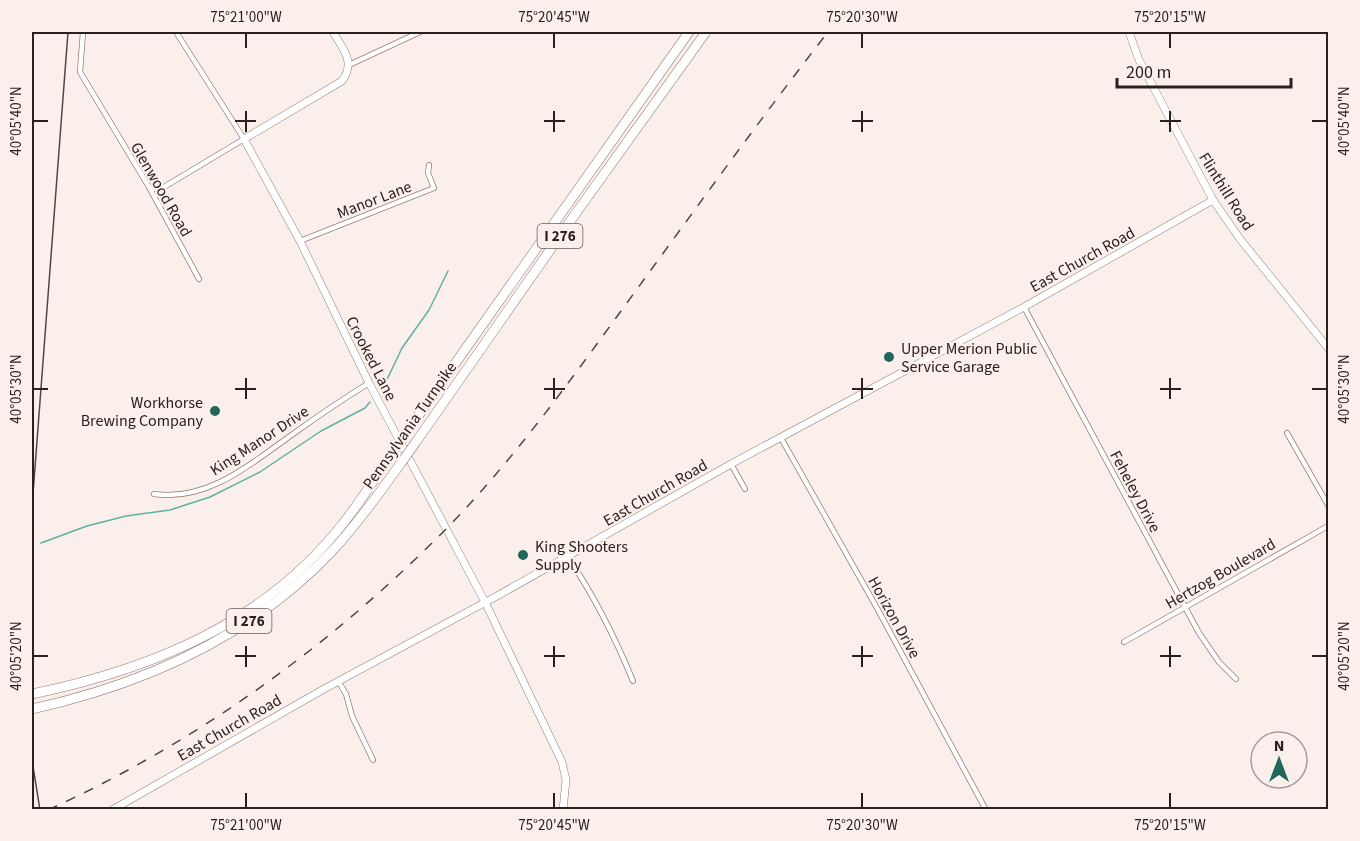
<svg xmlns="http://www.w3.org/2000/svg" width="1360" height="841" font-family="'Source Sans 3',sans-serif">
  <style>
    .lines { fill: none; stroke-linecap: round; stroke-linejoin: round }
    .stream { stroke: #5fb1a1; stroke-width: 1.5 }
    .street-casing { stroke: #977d76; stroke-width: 6 }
    .secondary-casing { stroke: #977d76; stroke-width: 8 }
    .highway-casing { stroke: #977d76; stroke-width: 10 }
    .street { stroke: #fff; stroke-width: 4.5 }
    .secondary { stroke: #fff; stroke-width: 7 }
    .highway { stroke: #fff; stroke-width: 9 }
    .tram { stroke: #514643; stroke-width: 1.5 }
    .rail { stroke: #514643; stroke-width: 1.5; stroke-dasharray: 10 10; stroke-linecap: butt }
    .highway-bridge-casing { stroke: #977d76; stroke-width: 10; stroke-linecap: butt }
    .highway-bridge { stroke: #fff; stroke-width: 9 }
    .ticks { fill: none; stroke: #2a201d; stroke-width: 2 }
    .poi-dot { fill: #20665a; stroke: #fbefec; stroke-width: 2 }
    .labels { text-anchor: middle; stroke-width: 4.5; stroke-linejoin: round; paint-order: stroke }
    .shield { fill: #fbefec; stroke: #695e5b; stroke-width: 1.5 }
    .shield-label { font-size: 15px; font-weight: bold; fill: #2a201d }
    .street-label { font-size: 16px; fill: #2a201d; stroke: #fbefec }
    .poi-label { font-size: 16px; fill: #2a201d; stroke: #fbefec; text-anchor: start }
    .neatline { fill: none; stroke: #2a201d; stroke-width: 2 }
    .ticks-label { font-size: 15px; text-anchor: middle; fill: #2a201d }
  </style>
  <rect width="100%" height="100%" fill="#fbefec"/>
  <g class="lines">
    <g class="stream">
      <path d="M383,388l19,-40 27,-38 19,-39"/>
      <path d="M41,543l46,-17 39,-10 44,-6 40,-13 50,-25 61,-41 44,-23 5,-6"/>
    </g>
    <g class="street-casing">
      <g id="street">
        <path d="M83,32l-3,40 69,115 50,92"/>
        <path d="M349,65l71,-33"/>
        <path d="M149,187l10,3 85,-51 -68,-107"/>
        <path d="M300,241l134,-53 -6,-15 1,-8"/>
        <path d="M1024,307l175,326 20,29 17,17"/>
        <path d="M1287,433l41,72"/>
        <path d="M781,438l96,170 109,202"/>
        <path d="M731,464l14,25"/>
        <path d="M154,494c54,8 98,-31 139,-60 25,-18 50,-35 76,-51"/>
        <path d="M568,557c26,39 47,80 65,124"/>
        <path d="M1124,642l204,-116"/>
        <path d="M338,681l8,13 6,22 21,44"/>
      </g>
    </g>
    <g class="secondary-casing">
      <g id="secondary">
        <path d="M333,32c10,17 23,30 9,49l-98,58 56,102 69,142 116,219 77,160 4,18 -3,30"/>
        <path d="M1129,32l10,28 74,140 27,39 88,109"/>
        <path d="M112,810l212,-121 173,-93 234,-132 293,-157 189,-107"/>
      </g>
    </g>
    <g class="highway-casing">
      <g id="highway">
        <path d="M409,429l280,-397"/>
        <path d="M416,442l155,-222 135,-188"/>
        <path d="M32,694c121,-25 235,-72 313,-173 18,-23 33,-48 50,-72"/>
        <path d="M32,709c113,-25 221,-73 302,-160 25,-27 46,-57 67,-86"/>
      </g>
    </g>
    <use href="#street" class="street"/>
    <use href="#secondary" class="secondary"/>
    <use href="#highway" class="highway"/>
    <g class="tram">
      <path d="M32,507l36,-475"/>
      <path d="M32,760l8,50"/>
    </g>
    <path class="rail" d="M48,810c151,-69 285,-166 401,-284 64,-66 118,-141 172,-215 68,-93 136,-188 207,-279"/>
    <g class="highway-bridge-casing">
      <g id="highway-bridge">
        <path d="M395,449l14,-20"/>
        <path d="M401,463l15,-21"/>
      </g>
    </g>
    <use href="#highway-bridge" class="highway-bridge"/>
  </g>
  <path class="ticks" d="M246,33v15M554,33v15M862,33v15M1170,33v15M246,111v21M554,111v21M862,111v21M1170,111v21M33,121h15M235,121h21M544,121h21M852,121h21M1160,121h21M1312,121h15M246,378v21M554,378v21M862,378v21M1170,378v21M33,389h15M235,389h21M544,389h21M852,389h21M1160,389h21M1312,389h15M246,646v21M554,646v21M862,646v21M1170,646v21M33,656h15M235,656h21M544,656h21M852,656h21M1160,656h21M1312,656h15M246,793v15M554,793v15M862,793v15M1170,793v15"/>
  <g class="poi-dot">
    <circle cx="889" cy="357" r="6"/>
    <circle cx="215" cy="411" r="6"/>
    <circle cx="523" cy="555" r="6"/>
  </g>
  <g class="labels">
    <g class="shield">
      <rect x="537.5" y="224" width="45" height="24" rx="4.5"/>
      <rect x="226.5" y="609" width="45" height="24" rx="4.5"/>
    </g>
    <g class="shield-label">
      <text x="560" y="241">I 276</text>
      <text x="249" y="626">I 276</text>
    </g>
    <g class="street-label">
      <text transform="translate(162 189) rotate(60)" y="6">Glenwood Road</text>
      <text transform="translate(1227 191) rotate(58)" y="6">Flinthill Road</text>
      <text transform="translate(374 199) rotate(-21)" y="6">Manor Lane</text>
      <text transform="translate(1082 259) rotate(-29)" y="6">East Church Road</text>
      <text transform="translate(372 358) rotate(63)" y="6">Crooked Lane</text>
      <text transform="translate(409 425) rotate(-55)" y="6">Pennsylvania Turnpike</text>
      <text transform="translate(259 440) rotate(-33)" y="6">King Manor Drive</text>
      <text transform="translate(1136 491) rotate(62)" y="6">Feheley Drive</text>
      <text transform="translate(655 492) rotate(-30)" y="6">East Church Road</text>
      <text transform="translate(1220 573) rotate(-30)" y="6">Hertzog Boulevard</text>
      <text transform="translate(895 617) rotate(61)" y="6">Horizon Drive</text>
      <text transform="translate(229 727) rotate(-30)" y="6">East Church Road</text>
    </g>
    <g class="poi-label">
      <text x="901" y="354">Upper Merion Public<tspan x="901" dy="18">Service Garage</tspan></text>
      <text x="203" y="408" text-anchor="end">Workhorse<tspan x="203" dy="18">Brewing Company</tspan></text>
      <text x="535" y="552">King Shooters<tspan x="535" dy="18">Supply</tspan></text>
    </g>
  </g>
  <rect width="1360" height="841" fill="none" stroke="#fbefec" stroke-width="66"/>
  <g transform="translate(1279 760)"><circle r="28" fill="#fbefec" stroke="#a79c99" stroke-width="1.5"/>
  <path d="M0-4.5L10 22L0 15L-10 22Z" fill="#20665a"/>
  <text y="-9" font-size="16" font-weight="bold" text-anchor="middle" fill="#2a201d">N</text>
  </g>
  <path d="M1117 78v9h174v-9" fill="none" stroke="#2a201d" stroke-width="3"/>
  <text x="1126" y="78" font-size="18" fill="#2a201d" stroke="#fbefec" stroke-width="4.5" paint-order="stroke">200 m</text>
  <rect x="33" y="33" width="1294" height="775" class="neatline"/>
  <g class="ticks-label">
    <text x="246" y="22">75°21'00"W</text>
    <text x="554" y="22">75°20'45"W</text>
    <text x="862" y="22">75°20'30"W</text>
    <text x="1170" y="22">75°20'15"W</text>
    <text transform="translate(16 121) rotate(-90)" y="5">40°05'40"N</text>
    <text transform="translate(1344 121) rotate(-90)" y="5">40°05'40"N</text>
    <text transform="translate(16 389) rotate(-90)" y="5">40°05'30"N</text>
    <text transform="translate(1344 389) rotate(-90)" y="5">40°05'30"N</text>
    <text transform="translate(16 656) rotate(-90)" y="5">40°05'20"N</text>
    <text transform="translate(1344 656) rotate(-90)" y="5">40°05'20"N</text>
    <text x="246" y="830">75°21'00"W</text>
    <text x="554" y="830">75°20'45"W</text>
    <text x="862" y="830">75°20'30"W</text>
    <text x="1170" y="830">75°20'15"W</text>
  </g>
</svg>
